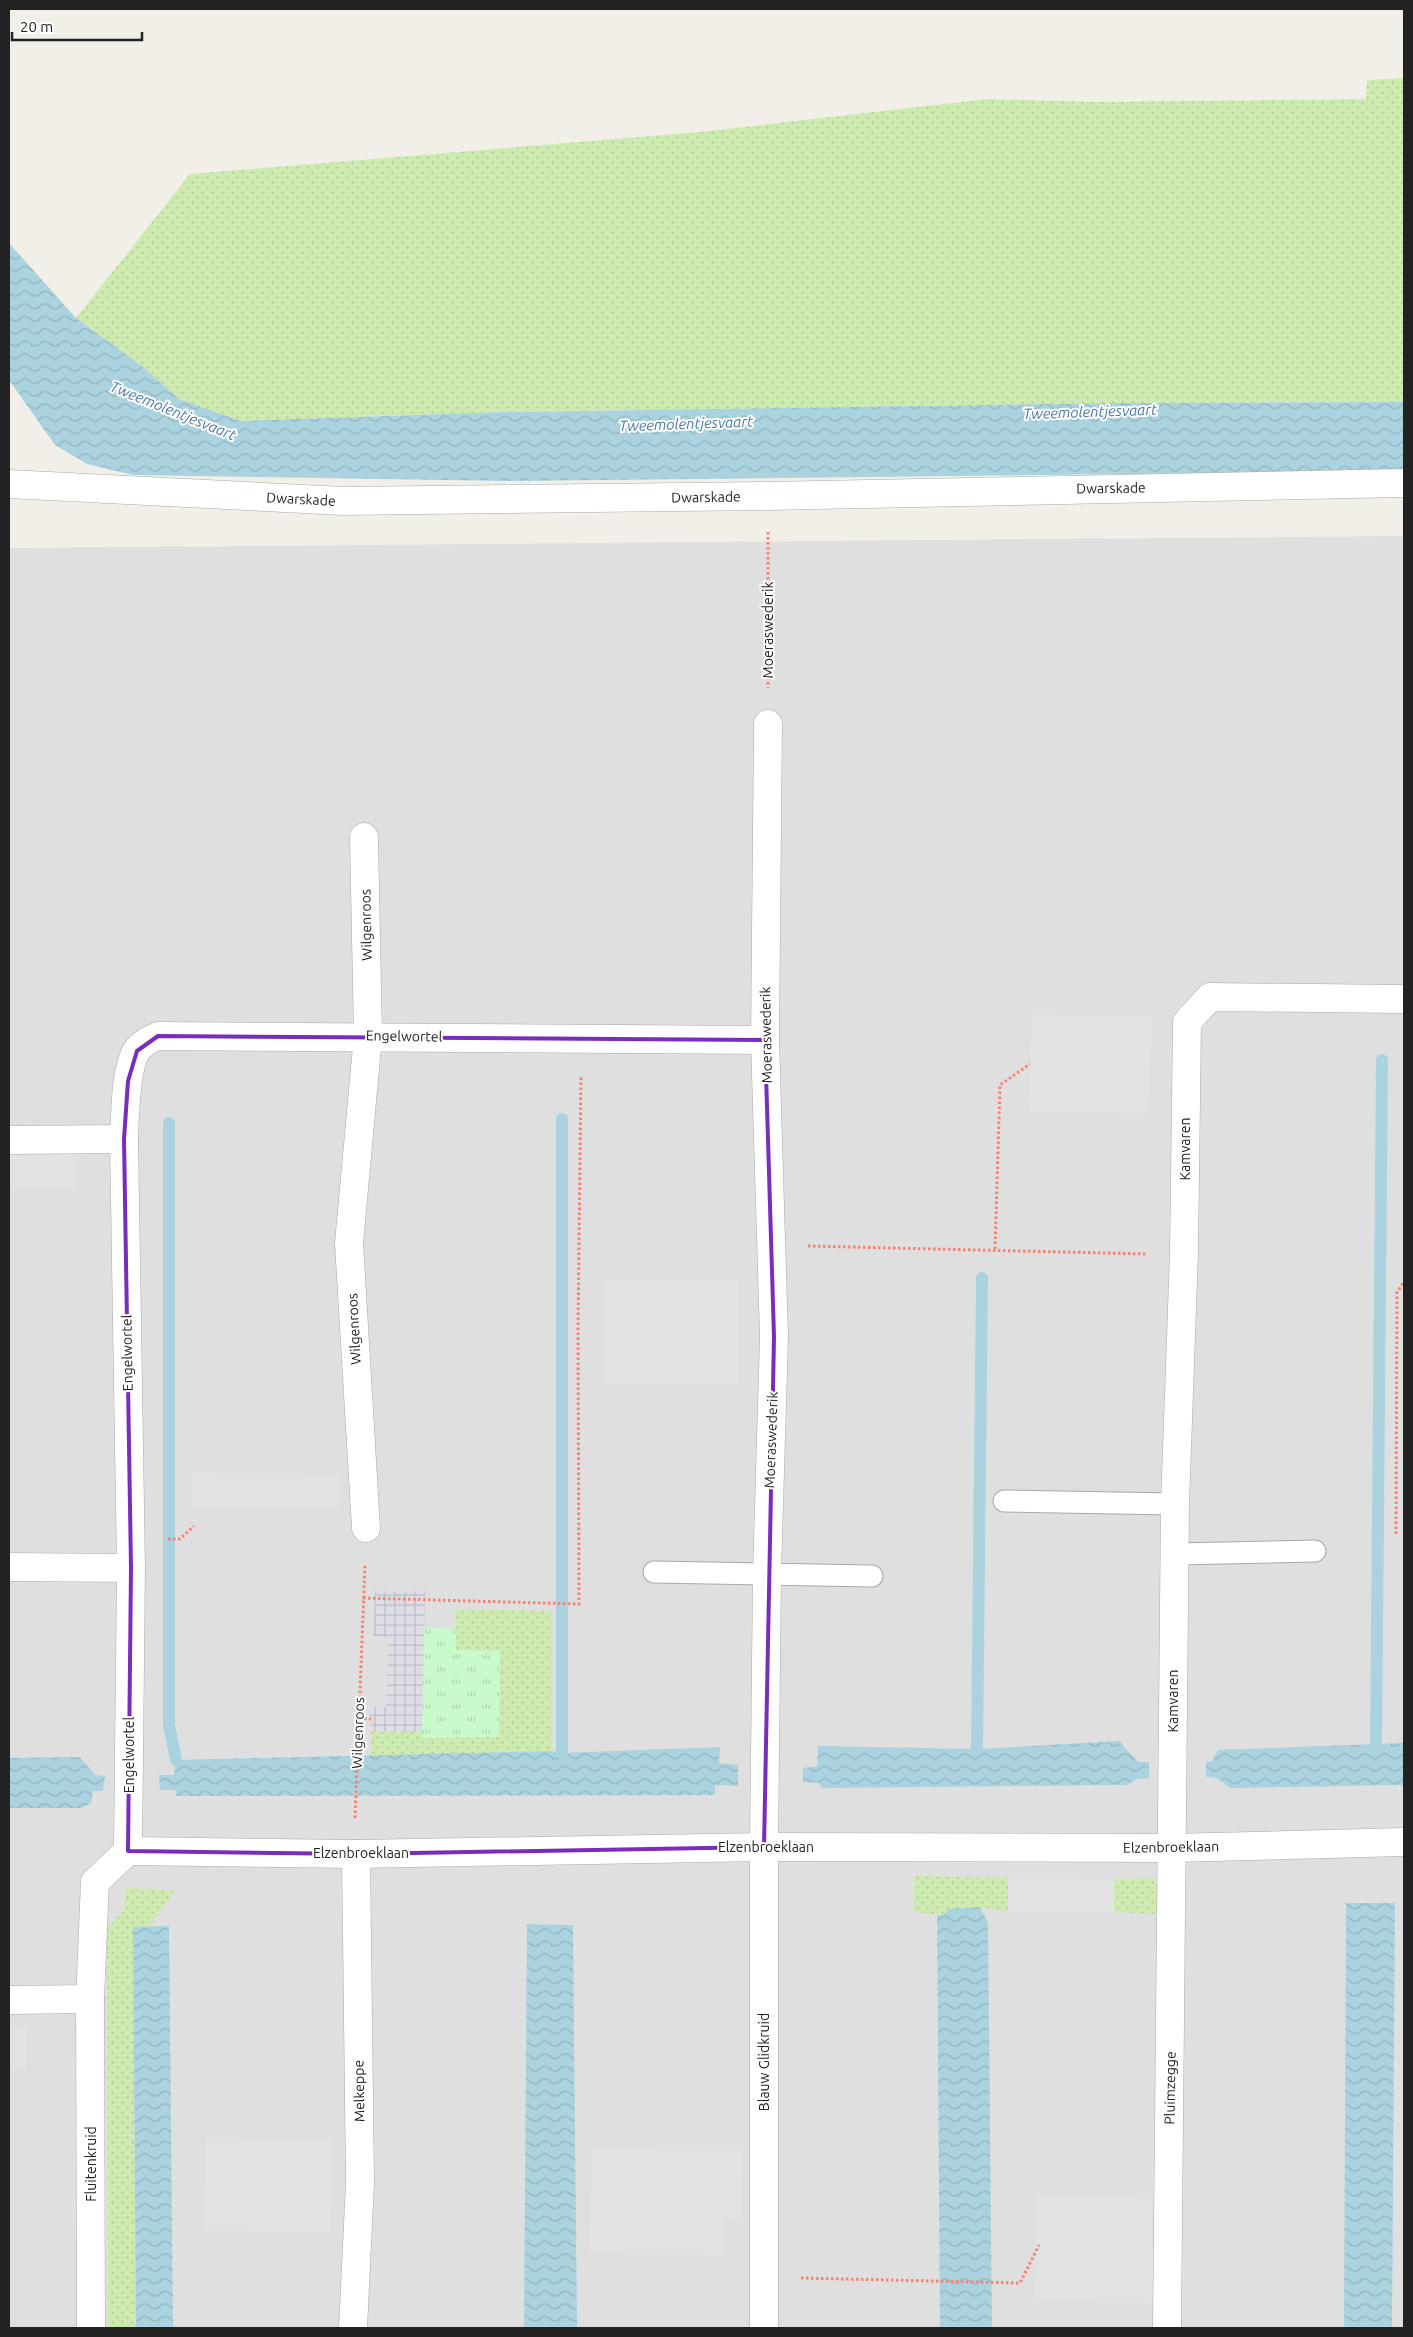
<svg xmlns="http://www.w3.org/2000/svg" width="1413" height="2337" font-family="Ubuntu,sans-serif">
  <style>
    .residential { fill: #e0dfdf }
    .grass { fill: url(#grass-dots) }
    .park { fill: url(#park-tufts) }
    .parking { fill: #e2e2e2 }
    .plaza { fill: url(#plaza-grid) }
    .water { fill: url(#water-waves) }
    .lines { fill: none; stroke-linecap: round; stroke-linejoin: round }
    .stream { stroke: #aad3df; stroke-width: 12 }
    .service-casing { stroke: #a9a9a9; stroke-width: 23 }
    .minor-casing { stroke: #a9a9a9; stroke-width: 29 }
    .path { stroke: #fa8072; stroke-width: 3; stroke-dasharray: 2.5 2.5; stroke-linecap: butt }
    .service { stroke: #fff; stroke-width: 21 }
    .minor { stroke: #fff; stroke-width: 28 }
    .marked { fill: none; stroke: #7b2cbf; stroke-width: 4; stroke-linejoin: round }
    .labels { text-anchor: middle; stroke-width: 4; stroke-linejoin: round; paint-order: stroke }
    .street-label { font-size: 14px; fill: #222; stroke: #fff }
    .water-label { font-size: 15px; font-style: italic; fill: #4a7aab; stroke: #fff }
  </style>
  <defs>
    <pattern id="grass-dots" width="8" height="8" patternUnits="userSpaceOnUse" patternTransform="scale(1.25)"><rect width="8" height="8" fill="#cdebb0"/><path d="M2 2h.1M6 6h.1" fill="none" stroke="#b0c997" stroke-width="1.8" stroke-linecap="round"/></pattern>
    <pattern id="park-tufts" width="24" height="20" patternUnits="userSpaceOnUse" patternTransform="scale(1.25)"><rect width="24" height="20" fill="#c8facc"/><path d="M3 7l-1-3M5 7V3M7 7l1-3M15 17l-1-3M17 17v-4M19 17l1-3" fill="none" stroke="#acd6af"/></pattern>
    <pattern id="plaza-grid" width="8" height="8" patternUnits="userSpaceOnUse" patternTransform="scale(1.25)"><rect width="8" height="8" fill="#dddde8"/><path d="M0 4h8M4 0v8" fill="none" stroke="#bdbdc7"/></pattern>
    <pattern id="water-waves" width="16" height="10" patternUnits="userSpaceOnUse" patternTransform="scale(1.25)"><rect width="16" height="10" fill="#aad3df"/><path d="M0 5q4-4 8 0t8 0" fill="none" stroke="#92b5bf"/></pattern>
  </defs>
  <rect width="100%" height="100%" fill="#f2efe9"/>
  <path class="residential" d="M1404,536v1792h-1395v-1780z"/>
  <g class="grass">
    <path d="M1404,78v324l-293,1 -606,9 -264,9 -62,-22 -37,-33 -66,-48 114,-144 510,-42 287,-33 110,3 269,-3 1,-19z"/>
    <path d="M456,1609l96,2v140l-180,5 -1,-24h51v5l78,-86 -44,-1z"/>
    <path d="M914,1876l94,2v34l-28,-5 -37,8 -29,-3z"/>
    <path d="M1153,1878l9,14 -1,22 -47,-2v-33z"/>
    <path d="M126,1888l49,2 -25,36 -17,1 3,401h-28l-1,-400 17,-18z"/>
  </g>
  <path class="park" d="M424,1628l32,1v21l44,1 -1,86 -77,1z"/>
  <g class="parking">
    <path d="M1032,1014l120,3 -3,97 -120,-3z"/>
    <path d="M75,1152v36l-66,1v-36z"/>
    <path d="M605,1280h133v104l-133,1z"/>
    <path d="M192,1473l148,2 -1,32 -147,1z"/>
    <path d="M1008,1878l106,1v33h-106z"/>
    <path d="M9,2026l18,1 -2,42h-16z"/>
    <path d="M207,2138l125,2 -2,92 -126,-2z"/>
    <path d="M592,2149l151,1 -1,69h-17l-1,36 -134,-2z"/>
    <path d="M1037,2195l124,3 -3,105 -124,-3z"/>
  </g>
  <path class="plaza" d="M375,1591h50l-3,141h-51l-2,-26 17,1 3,-69 -16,-2z"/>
  <g class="water">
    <path d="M9,243l67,75 66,48 37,33 62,22 264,-9 606,-9 293,-1v69l-893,10 -378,-6 -46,-11 -32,-19 -46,-65z"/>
    <path d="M1119,1741l19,21h11v16l-13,1 -8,6 -307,3 -1,-5 -17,-1v-14l14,-2 1,-20 159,3z"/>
    <path d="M1404,1743v42l-174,3 -13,-10 -11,-1v-15l6,-1 6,-11z"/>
    <path d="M720,1747l-1,16 19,2v21l-23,-1v10l-539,1v-6h-16l-1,-15h15l2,-15 376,-9 10,2z"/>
    <path d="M80,1757l15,18 10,1 -2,15h-10l-2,12 -9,5h-73v-50z"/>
    <path d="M1346,1903h49l-3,425h-48z"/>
    <path d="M980,1907l8,16 4,405h-52l-3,-413h6l6,-6z"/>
    <path d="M527,1924l46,1 4,403h-53z"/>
    <path d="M169,1926l4,402h-37l-3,-401z"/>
  </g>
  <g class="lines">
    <g class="stream">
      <path d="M169,1123v602l7,35"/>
      <path d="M1376,1743l6,-683"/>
      <path d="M977,1749l5,-471"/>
      <path d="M562,1753v-634"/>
    </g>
    <g class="service-casing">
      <g id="service">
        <path d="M1004,1501l171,3"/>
        <path d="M1175,1554l140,-3"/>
        <path d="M654,1572l218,4"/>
      </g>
    </g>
    <g class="minor-casing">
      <g id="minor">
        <path d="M9,484l334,17 425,-5 636,-13"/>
        <path d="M364,837l4,199 -19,207 17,285"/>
        <path d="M9,1140l115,-1"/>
        <path d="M9,1567l122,1"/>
        <path d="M128,1851l3,-283 -7,-429c1,-22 1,-74 14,-90 6,-7 12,-10 20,-13l607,4"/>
        <path d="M128,1851l228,3 408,-7 408,1 232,-6"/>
        <path d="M9,2000l81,-1"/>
        <path d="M91,2328l-1,-329 5,-117 33,-31"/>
        <path d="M353,2328l7,-145 -4,-329"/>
        <path d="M764,2328v-481l3,-274 7,-236 -9,-297 3,-316"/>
        <path d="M1167,2328l8,-824 9,-251 3,-231 23,-25 194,2"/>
      </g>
    </g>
    <g class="path">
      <path d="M768,532v156"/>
      <path d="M808,1246l339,8"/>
      <path d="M995,1249l5,-164 30,-21"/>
      <path d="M1396,1534l1,-242 7,-10"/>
      <path d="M168,1539h12l14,-13"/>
      <path d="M363,1598l216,6 -1,-275 3,-254"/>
      <path d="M359,1718l12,1"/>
      <path d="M355,1818l10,-253"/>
      <path d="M801,2278l219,5 19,-38"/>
    </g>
    <use href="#service" class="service"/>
    <use href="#minor" class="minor"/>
  </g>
  <path class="marked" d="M158,1036l607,4 9,297 -10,510 -408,7 -228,-3 3,-283 -7,-429 4,-58 9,-30z"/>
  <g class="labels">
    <g class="street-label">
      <text transform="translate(1111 488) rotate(-1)" y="5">Dwarskade</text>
      <text transform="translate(706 497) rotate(-1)" y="5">Dwarskade</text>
      <text transform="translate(301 499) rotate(3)" y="5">Dwarskade</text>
      <text transform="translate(768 630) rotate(-90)" y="5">Moeraswederik</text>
      <text transform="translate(366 925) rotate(-91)" y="5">Wilgenroos</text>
      <text transform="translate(766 1035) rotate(-91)" y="5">Moeraswederik</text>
      <text transform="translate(404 1036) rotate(1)" y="5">Engelwortel</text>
      <text transform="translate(1185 1149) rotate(-90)" y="5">Kamvaren</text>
      <text transform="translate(354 1329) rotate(-93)" y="5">Wilgenroos</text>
      <text transform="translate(127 1353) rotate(-91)" y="5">Engelwortel</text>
      <text transform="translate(771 1440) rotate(-88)" y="5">Moeraswederik</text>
      <text transform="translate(1173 1701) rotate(-90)" y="5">Kamvaren</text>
      <text transform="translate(358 1733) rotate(-88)" y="5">Wilgenroos</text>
      <text transform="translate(129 1755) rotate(-90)" y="5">Engelwortel</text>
      <text x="766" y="1852">Elzenbroeklaan</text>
      <text transform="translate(1171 1847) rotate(-1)" y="5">Elzenbroeklaan</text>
      <text x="361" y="1858">Elzenbroeklaan</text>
      <text transform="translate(764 2062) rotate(-90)" y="5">Blauw Glidkruid</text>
      <text transform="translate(1170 2088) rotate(-89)" y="5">Pluimzegge</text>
      <text transform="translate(359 2091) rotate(-91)" y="5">Melkeppe</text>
      <text transform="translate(91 2164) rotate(-90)" y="5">Fluitenkruid</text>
    </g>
    <g class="water-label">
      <text transform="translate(173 411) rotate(22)" y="5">Tweemolentjesvaart</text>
      <text transform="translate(1090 412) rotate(-2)" y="5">Tweemolentjesvaart</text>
      <text transform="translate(686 424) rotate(-2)" y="5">Tweemolentjesvaart</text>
    </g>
  </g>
  <rect width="1413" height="2337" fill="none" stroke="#222222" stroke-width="20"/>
  <path d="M12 32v8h130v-8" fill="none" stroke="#222222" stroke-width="2.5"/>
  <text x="20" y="32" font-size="15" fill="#222222" stroke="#ffffff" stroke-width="4" paint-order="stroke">20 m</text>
</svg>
